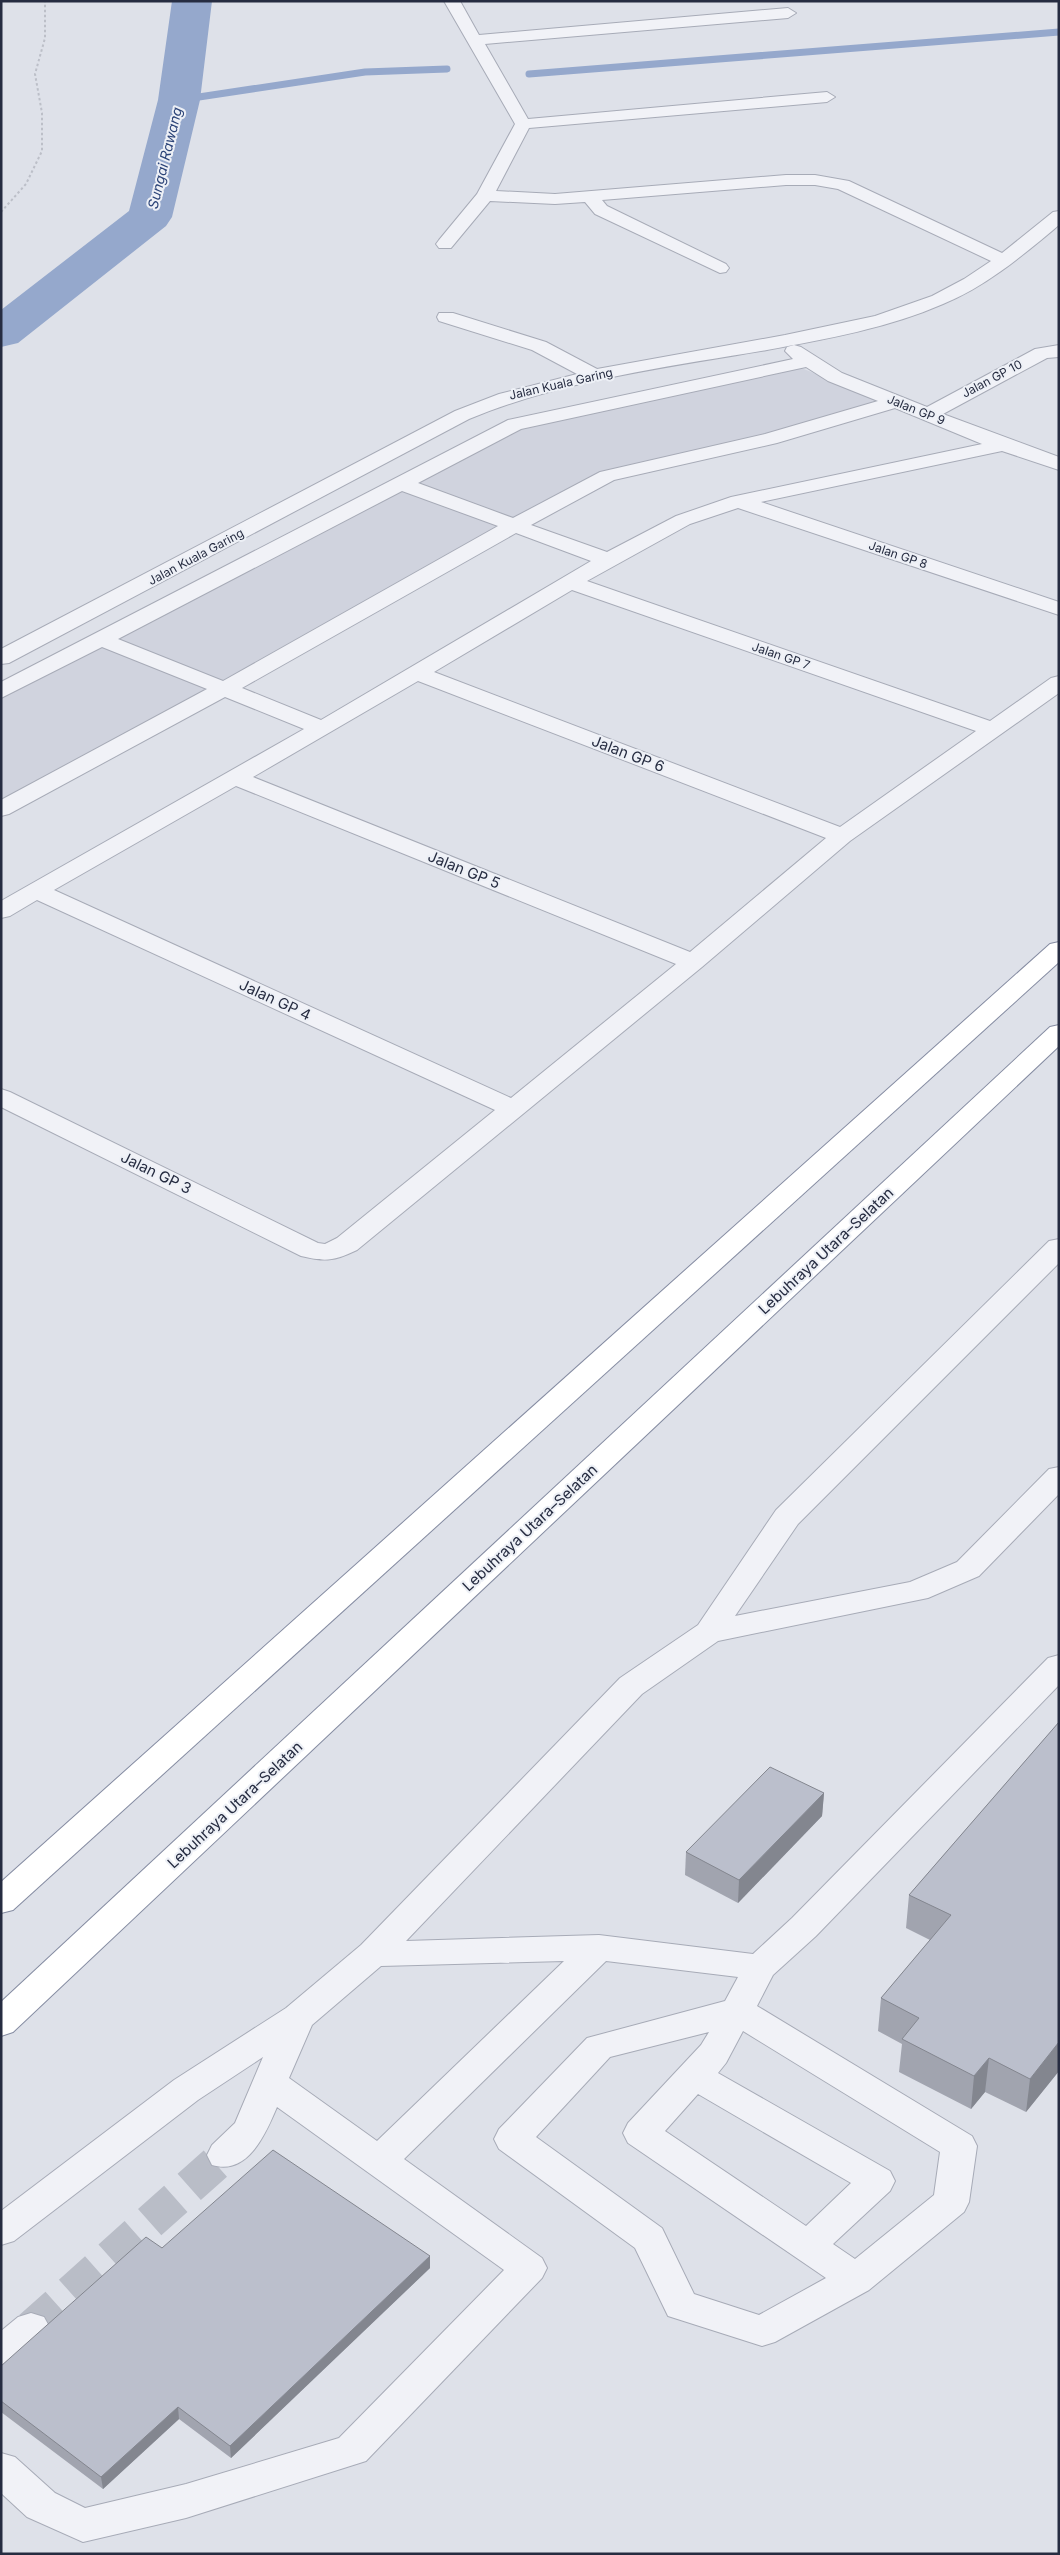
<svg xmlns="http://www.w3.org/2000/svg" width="1060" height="2555" font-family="Inter,sans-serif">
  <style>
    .built { fill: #d0d3de }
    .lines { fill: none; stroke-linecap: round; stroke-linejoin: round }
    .stream { stroke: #95a8cc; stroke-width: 7 }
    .river { fill: #95a8cc; fill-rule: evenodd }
    .minor-tunnel { stroke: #b9bdc7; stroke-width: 35; stroke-dasharray: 35 18; stroke-linecap: butt }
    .minor-casing { stroke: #a7abb7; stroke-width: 2 }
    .highway-casing { stroke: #848ba1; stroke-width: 2 }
    .path { stroke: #bcbfc8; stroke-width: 2; stroke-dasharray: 2.5 2.5; stroke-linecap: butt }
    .minor { fill: #f1f2f7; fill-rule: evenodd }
    .highway { fill: #fff; fill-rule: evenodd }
    .wall { fill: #a1a4af }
    .shaded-wall { fill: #83868f }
    .building { fill: #bbbfcc; stroke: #83868f }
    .labels { text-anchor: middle; stroke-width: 4; stroke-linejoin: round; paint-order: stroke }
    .far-street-label { font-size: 12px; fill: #262c41; stroke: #edf0f6 }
    .far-water-label { font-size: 14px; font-style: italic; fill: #2c4478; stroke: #edf0f6 }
    .street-label { font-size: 15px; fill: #262c41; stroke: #edf0f6 }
  </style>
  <rect width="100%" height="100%" fill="#dee1e9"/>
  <path class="built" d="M799,367l85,35 -121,34 -160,38 -602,330v-108l518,-270z"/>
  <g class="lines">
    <g class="stream">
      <path d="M529,74l530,-42"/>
      <path d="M179,100l186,-28 82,-3"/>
    </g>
    <path class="river" d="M172,1h40l-12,99 -28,117 -6,9 -148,117 -17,4v-37l128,-99 29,-111z"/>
    <path class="minor-tunnel" d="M31,2328l194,-173"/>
    <g class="minor-casing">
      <g id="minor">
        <path d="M444,1h16l19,34 309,-27 8,5 -8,5 -303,26 43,75 299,-27 8,5 -8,5 -298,26 -33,63 59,3 231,-19h29l34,6 153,72 51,-41 6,-1v14c-36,30 -72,61 -116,79 -55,24 -116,35 -176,46 -100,17 -204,30 -298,69l-460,244 -8,1v-15l454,-238 44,-17 78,-20 -45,-24 -93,-29 -2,-4 2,-4h14l93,29 51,27 188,-34 90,-19 57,-20 32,-17 27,-18 -153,-72 -23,-4h-29l-184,15 5,6 119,58 3,4 -3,4 -6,1 -125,-59 -10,-12 -30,2 -65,-3 -39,47h-12l-3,-4 3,-4 38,-46 38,-70z"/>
        <path d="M794,345l7,2 41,26 85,34 108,-58 24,-4v12l-12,1 -104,56 116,43v13l-57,-19 -241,51 298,100v13l-321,-107 -48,16 -103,57 403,140 61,-43 8,-2v17l-209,148 -148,126 -345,283c-23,11 -31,12 -56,6l-300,-149v-18l9,3 308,151 7,1 12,-6 158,-128 -458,-210 -27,16 -9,2v-17l303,-172 -79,-32 -216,117 -8,2v-16l206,-111 -105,-42 -101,51v-16l507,-262 285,-61 -8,-8 2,-4zM806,367l22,14 50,20 -113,33 -165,38 -87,46 -95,-35 103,-54zM895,408l87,36 -251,53 -55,19 -69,36 -76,-27 83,-45 163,-37zM402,491l96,35 -275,155 -105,-42zM516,533l75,28 -270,159 -79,-32zM572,590l404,141 -136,96 -406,-155zM418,681l408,157 -136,114 -437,-175zM236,786l440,178 -165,134 -457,-208z"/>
        <path d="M1059,1239v24l-261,261 -63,92 175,-34 47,-20 92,-93 10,-2v27l-80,82 -51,22 -210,43 -76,53 -236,247 193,-6 154,19 39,-36 256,-260 11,-3v30l-243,251 -43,39 -16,31 215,130 5,10 -8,56 -5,10 -95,78 -94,52 -13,4 -94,-30 -33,-68 -136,-99 -5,-10 5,-10 88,-91 138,-37 13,-24 -132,-16 -202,198 138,99 5,10 -5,10 -176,183 -180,57 -103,24 -56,-25 -26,-24v-40l14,4 40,36 30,15 101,-24 153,-46 165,-168 -227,-163c-11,26 -29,69 -65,58l-5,-10 5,-10 23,-22 28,-66 -65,43 -184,141 -13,4v-34l173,-131 112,-72 75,-63 259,-267 78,-53 78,-115 273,-269zM564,1961l-187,180 -88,-63 23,-53 69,-59zM743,2031l197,121 -6,43 -79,64 -22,-15 57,-53 5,-10 -5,-10 -172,-98 8,-10zM709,2032l-8,13 -73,78 -5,10 5,10 198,135 -67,37 -65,-21 -32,-66 -126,-91 74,-80zM698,2094l153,89 -45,43 -141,-95z"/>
        <path d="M31,2313l13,4 6,11c-10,18 -29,34 -49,40v-37l17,-14z"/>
      </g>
    </g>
    <g class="highway-casing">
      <g id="highway">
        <path d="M1059,942v20l-1046,948 -12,3v-31l1049,-938z"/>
        <path d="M1059,1025v21l-1046,986 -12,4v-34l1049,-975z"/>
      </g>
    </g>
    <path class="path" d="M1,212l25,-28 16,-33v-38l-7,-39 10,-36v-37"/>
    <use href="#minor" class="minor"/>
    <use href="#highway" class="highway"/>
  </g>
  <g class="wall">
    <path d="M1059,1722v349l-33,41 -41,-20 -14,17 -72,-37 3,-28 -24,-13 3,-33 49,-58 -24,-12 3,-33z"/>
    <path d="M824,1793l-2,23 -84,87 -53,-28 1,-23z"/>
    <path d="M162,2248l268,8v12l-199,190 -52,-39 -76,70 -102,-77v-46z"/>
  </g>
  <g class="shaded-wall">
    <path d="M824,1793l-2,23 -84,87 1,-23z"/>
    <path d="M1059,2042v29l-33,41 4,-33z"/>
    <path d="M989,2058l-4,34 -14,17 3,-33z"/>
    <path d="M430,2256v12l-199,190 -1,-12z"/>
    <path d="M178,2407l1,12 -76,70 -2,-12z"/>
  </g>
  <g class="building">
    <path d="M1059,1722v320l-29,37 -41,-21 -15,18 -72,-37 17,-21 -38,-20 70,-83 -42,-20z"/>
    <path d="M770,1767l54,26 -85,87 -53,-28z"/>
    <path d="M273,2150l157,106 -200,190 -52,-39 -77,70 -100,-76v-35l145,-129 16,11z"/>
  </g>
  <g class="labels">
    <g class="far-street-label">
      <text transform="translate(992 379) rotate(-28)" y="4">Jalan GP 10</text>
      <text transform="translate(561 384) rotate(-13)" y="4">Jalan Kuala Garing</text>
      <text transform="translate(916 410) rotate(22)" y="4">Jalan GP 9</text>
      <text transform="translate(898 555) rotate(19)" y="4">Jalan GP 8</text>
      <text transform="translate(196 557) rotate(-28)" y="4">Jalan Kuala Garing</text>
      <text transform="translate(781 656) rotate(19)" y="4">Jalan GP 7</text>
    </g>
    <g class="far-water-label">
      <text transform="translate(165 158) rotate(-76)" y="5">Sungai Rawang</text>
    </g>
    <g class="street-label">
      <text transform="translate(628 754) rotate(21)" y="5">Jalan GP 6</text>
      <text transform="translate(464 870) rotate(22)" y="5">Jalan GP 5</text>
      <text transform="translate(275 1000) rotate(25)" y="5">Jalan GP 4</text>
      <text transform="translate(156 1173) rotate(26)" y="5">Jalan GP 3</text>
      <text transform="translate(826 1251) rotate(-43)" y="5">Lebuhraya Utara–Selatan</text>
      <text transform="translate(530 1528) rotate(-43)" y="5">Lebuhraya Utara–Selatan</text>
      <text transform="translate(235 1805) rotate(-43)" y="5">Lebuhraya Utara–Selatan</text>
    </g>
  </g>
  <rect width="1060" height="2555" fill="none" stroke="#262c41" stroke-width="5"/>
</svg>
